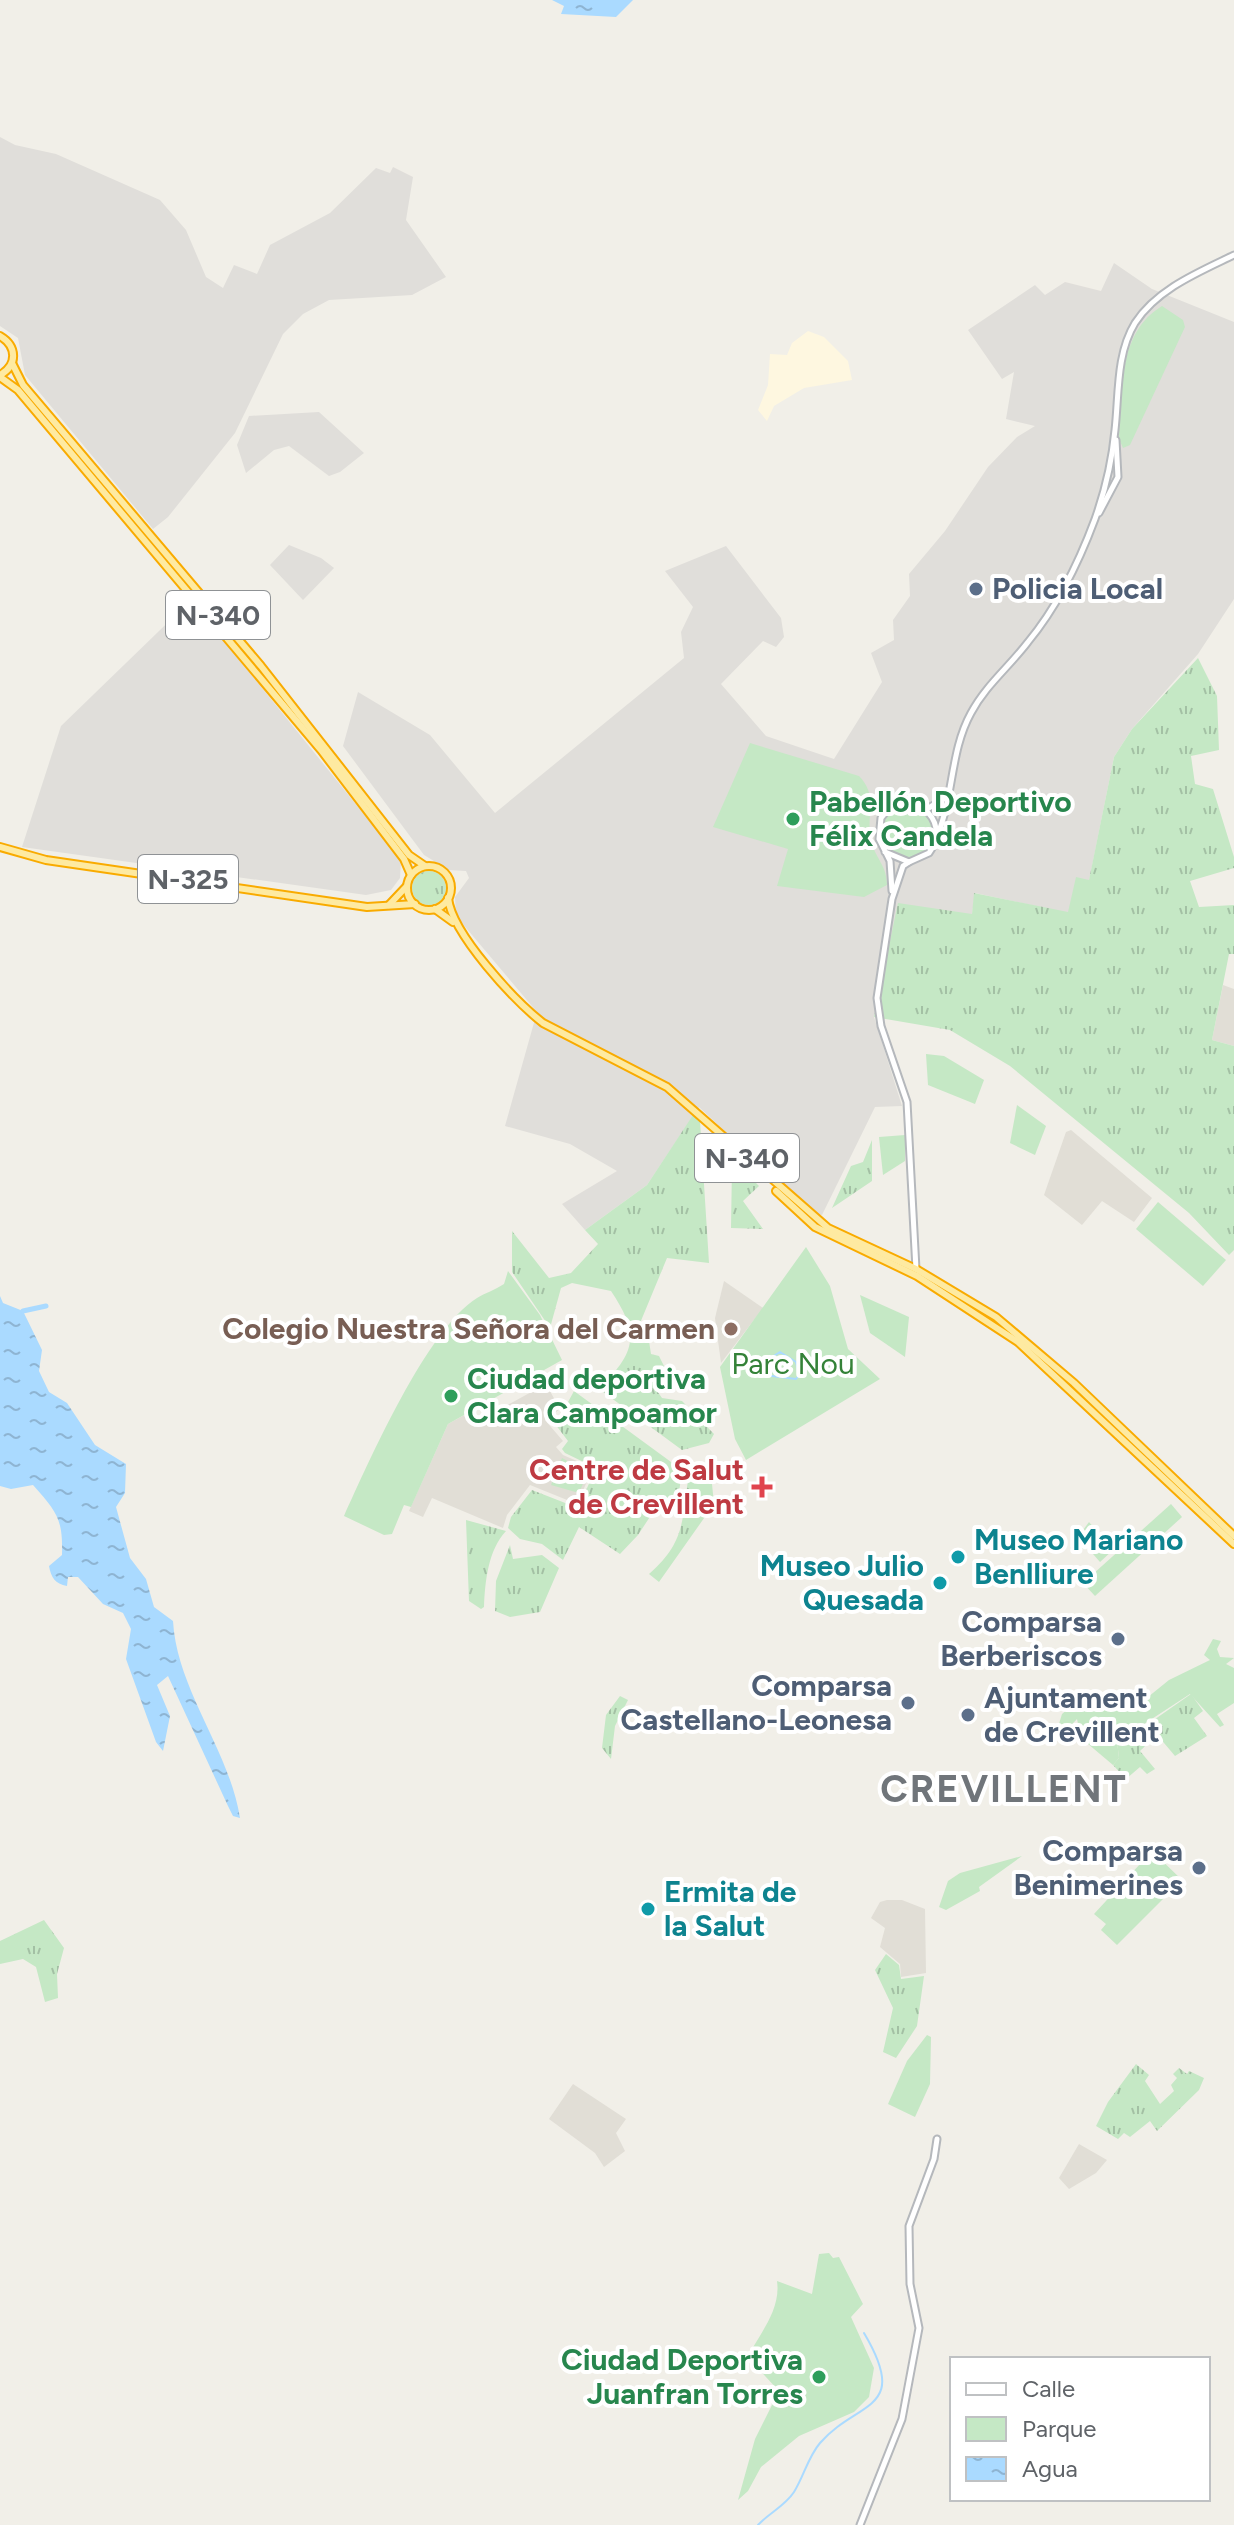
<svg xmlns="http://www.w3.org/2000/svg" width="1234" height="2525" font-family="Figtree,sans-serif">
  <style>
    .commercial { fill: #fef7e0 }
    .industrial { fill: #e0deda }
    .education { fill: #e1ded6 }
    .grass { fill: url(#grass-tufts) }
    .green { fill: #c5e8c5 }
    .water { fill: url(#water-ripples) }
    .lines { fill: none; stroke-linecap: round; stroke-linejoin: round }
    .stream { stroke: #aadaff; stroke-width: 2 }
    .canal { stroke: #aadaff; stroke-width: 5 }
    .tertiary-casing { stroke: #b5b8bc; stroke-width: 9 }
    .trunk-casing { stroke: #f9ab00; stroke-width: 10 }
    .tertiary { stroke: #fff; stroke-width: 5 }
    .trunk { stroke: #feeaa1; stroke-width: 6 }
    .service-dot { fill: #5c6f8a; stroke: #fff; stroke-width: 3 }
    .leisure-dot { fill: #2e9e5b; stroke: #fff; stroke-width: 3 }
    .education-dot { fill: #8d6e63; stroke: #fff; stroke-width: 3 }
    .health-dot { fill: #e0444e; stroke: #fff; stroke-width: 3 }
    .culture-dot { fill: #0f9aa8; stroke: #fff; stroke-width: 3 }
    .labels { text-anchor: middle; stroke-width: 8; stroke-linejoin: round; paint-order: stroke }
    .shield { fill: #fff; stroke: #8f9295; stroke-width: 2 }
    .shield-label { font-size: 28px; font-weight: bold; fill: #5f6368 }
    .service-label { font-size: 30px; font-weight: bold; fill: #4e5e75; stroke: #fff; text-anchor: end }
    .leisure-label { font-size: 30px; font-weight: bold; fill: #27864d; stroke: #fff; text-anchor: start }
    .education-label { font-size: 30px; font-weight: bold; fill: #785e54; stroke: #fff; text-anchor: end }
    .park-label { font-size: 30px; fill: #348238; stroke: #fff }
    .health-label { font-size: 30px; font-weight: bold; fill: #be3a42; stroke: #fff; text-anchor: end }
    .culture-label { font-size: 30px; font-weight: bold; fill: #0d838f; stroke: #fff; text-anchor: start }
    .district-label { font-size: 38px; font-weight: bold; letter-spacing: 2px; fill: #70757a; stroke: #fff }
  </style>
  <defs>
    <pattern id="grass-tufts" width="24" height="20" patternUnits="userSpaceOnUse" patternTransform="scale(2)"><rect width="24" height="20" fill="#c5e8c5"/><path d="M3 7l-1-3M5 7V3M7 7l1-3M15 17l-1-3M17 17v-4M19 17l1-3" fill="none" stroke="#a3c0a4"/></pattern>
    <pattern id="water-ripples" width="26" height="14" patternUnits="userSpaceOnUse" patternTransform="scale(2)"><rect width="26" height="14" fill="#aadaff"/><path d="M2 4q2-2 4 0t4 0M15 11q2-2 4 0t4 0" fill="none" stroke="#8eb4d2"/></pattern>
  </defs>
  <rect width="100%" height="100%" fill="#f1efe8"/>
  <path class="commercial" d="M808,331l16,6 24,24 4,19 -48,8 -30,18 -7,15 -9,-11 10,-25 2,-31 17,1 5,-12z"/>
  <g class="industrial">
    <path d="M0,137l15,8 41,9 104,46 26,30 20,47 17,11 11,-23 23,9 13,-29 60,-32 46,-45 14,5 3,-6 20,10 -7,43 40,57 -34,18 -83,5 -26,14 -20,20 -48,99 -67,84 -15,12 -128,-154 -7,-37 -18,-12z"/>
    <path d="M1114,263l38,26 82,33v277l-36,55 -66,75 -18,28 -25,124 -21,32 -93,-20 -3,21 -98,103 28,89 -27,1 -53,108 -9,-1 -114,-107 -52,78 -62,45 -23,-26 55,-33 -47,-27 -65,-18 32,-114 -81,-96 -1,-19 14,-19 -3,-7 -17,-1 -25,-15 -81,-109 15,-54 72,43 65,78 189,-155 -3,-26 12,-25 -28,-36 61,-25 55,72 3,19 -8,10 -13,-6 -42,43 45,52 68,23 48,-77 -11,-29 23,-13 -1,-20 17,-24 -1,-22 36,-43 43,-64 29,-30 18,-11 -29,-7 8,-47 -12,7 -34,-49 67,-45 10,10 20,-13 36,9z"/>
    <path d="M319,412l45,41 -24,19 -11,4 -40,-30 -15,4 -28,23 -9,-28 12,-29z"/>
    <path d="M289,545l32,13 13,10 -31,32 -33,-35z"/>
    <path d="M191,600l210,260 -1,18 -9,12 -25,5 -344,-48 39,-121z"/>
  </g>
  <g class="education">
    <path d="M1223,985l11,4v57l-22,-6z"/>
    <path d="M1071,1130l81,68 -18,24 -32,-21 -20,24 -38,-30 22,-63z"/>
    <path d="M724,1281l39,27 -42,55 -6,-45z"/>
    <path d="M546,1384l14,25 -15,11 18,21 -7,6 7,8 30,13 -16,36 -47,-19 -23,30 -4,13 -71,-30 -9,19 -14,-6 39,-87 20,-11 7,10z"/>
    <path d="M887,1900h15l23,9 1,64 -25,4 -1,-13 -20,-17 5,-19 -14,-10 9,-16z"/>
    <path d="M573,2084l53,35 -10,14 9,18 -21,16 -9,-14 -46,-34z"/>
    <path d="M1079,2144l28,16 -11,13 -27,16 -10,-11z"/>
  </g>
  <g class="grass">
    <path d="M1198,658l19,38 2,54 -28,6 4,28 18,5 21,68v11l-44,13 9,26 35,-2v49h-5l-17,86 22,6v204l-5,5 -40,-42 -179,-147 -60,-36 -76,-13 24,-114 74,11 2,-21 94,19 8,-35 13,3 25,-123 18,-28z"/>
    <circle cx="429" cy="888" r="17"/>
    <path d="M693,1115l7,6 9,142 -42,-5 -29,70 11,13 2,13 8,2 6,12 -10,20 7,10 20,3 32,33 -5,9 -27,7 -83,-61c36,-37 42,-53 12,-98l-39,-8 -11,5 -11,40 -38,-56v-41l37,47 22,-5 27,-29 -13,-14 62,-45z"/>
    <path d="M872,1140v41l-40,27 19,-42 12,-4z"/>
    <path d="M737,1164l22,22 -16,15 20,28 -32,-1 1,-63z"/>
    <path d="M574,1391l108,79 -5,38 -18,-5 -21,32 -18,19 -41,-27 -16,33 -21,-16 -22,-5 -12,-11 3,-11 21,-27 46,18 18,-40 -31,-15 -3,-4 6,-8 -16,-21 9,-5z"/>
    <path d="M689,1473l23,11 2,20 -55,78 -10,-8c37,-32 33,-55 40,-101z"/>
    <path d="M466,1520l40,11c-18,19 -21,51 -22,76l-3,2 -12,-8z"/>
    <path d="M510,1545l3,14 29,-4 17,13 -19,44 -30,5 -15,-6 1,-30z"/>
    <path d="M1191,1694l12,17 -9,7 13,18 -32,20 -27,-32z"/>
    <path d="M620,1696l8,4 -13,26 -4,33 -9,-11 4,-33z"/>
    <path d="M1135,1724l7,3 9,13 -11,11 15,18 -8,5 -7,-7 -14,12 -13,-14 6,-7 -2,-17z"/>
    <path d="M44,1920l20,28 -7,26 1,24 -13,4 -9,-35 -13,-8 -23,5v-23z"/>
    <path d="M886,1954l13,11 2,14 23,-3 -7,50 -21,32 -13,-6 10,-44 -18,-38z"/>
    <path d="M1136,2064l13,11 -4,6 15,23 14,-13 -3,-6 6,-7 -4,-4 6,-6 8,6 2,-3 15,7 -5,12 -42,41 -7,-10 -20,16 -6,-4 -6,6 -22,-13 12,-24z"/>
  </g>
  <g class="green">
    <path d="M1162,306l21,14 2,7 -55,118 -7,3 -4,-9c3,-46 -2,-106 43,-133z"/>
    <path d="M750,743l109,33c21,21 5,42 13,67 4,16 15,23 15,42l-23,12 -87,-11 11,-37 -75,-22z"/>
    <circle cx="907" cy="832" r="26"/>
    <path d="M926,1054l18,2 40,24 -9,24 -47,-19z"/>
    <path d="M1017,1105l29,21 -11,29 -25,-12z"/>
    <path d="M905,1135v26l-22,14 -4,-38z"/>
    <path d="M1158,1202l68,58 -23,26 -67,-57z"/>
    <path d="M806,1247l24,39 18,63 32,30 -134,81 -11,-21 -15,-72z"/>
    <path d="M508,1271l32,44 22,45 -114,64 -37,83 -7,-2 -12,29 -8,1 -40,-19c25,-55 83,-187 133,-218 8,-5 18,-8 27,-14z"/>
    <path d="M860,1295l49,22 -4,40 -35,-24z"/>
    <path d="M562,1458l26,14 -9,21 -28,-8z"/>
    <path d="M1171,1504l11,13 -87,79 -12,-13z"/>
    <path d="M1089,1522l24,28 -13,12 -14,-16 -10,8 -6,-6z"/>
    <path d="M1213,1639l8,2 -4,8 3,8 14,1 -8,6 8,4v35l-17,11 7,11 -4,2 -30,-33 -52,34 -4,-3 -17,16 2,17 -6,7 -32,-27 -4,-19 -19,20 -7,-7 7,-5 4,-13 20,-17 11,3 55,-3 21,-17 41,-20 -6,-5z"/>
    <path d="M1152,1851l30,29 -65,65 -16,-15 5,-6 -12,-10z"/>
    <path d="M1022,1856l-43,31 1,4 -34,19 -7,-3 9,-26 12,-8z"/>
    <path d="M927,2035l4,2 -1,47 -15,33 -27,-13 19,-43z"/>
    <path d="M829,2253l4,5 6,-1 24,47 -12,13 23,51 -5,29 -15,15 -55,24 -38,31 -13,24 -10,9 17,-61 24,-48 -28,-30 -1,-8c11,-21 31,-44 27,-72l35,13 7,-40z"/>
  </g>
  <g class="water">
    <path d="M552,0h81l-17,17 -55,-3 3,-8z"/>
    <path d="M0,1296l3,7 20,8 19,39 -3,21 10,21 18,11 28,42 31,19 -1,29 -9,14 14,51 16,21 8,28 19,14c4,69 56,128 67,197l-7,-2 -5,-10 -60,-130 -11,9 13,31 -7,35 -7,-9 -30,-83 5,-30 -8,-16 -20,-9 -25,-27h-10l-1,9c-12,-2 -16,-9 -18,-20l13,-11c1,-36 -5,-43 -29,-70l-22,4 -11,-3z"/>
  </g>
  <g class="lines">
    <g class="stream">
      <path d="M780,1352l16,10 3,13 -3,4 -32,-4 -2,-10 4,-3 2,7 11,4 -7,-16z"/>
      <path d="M758,2525c11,-12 27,-19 36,-33 10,-16 14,-35 26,-49 37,-43 91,-31 44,-110"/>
    </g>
    <path class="canal" d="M23,1311l23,-5"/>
    <g class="tertiary-casing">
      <g id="tertiary">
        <path d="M1099,513l19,-36 -2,-37"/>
        <path d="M927,809l23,-14"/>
        <path d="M937,836c17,-40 13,-85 34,-123 15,-28 38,-46 57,-71 29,-35 51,-80 67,-123 10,-28 17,-58 20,-89 4,-35 1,-76 20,-107 22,-34 64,-51 99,-68"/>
        <path d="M885,852l24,10 20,-9c26,-34 -23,-71 -48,-35l-2,21 11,22 2,30"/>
        <path d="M909,862l-6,4 -11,33 -15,99 4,28 26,76 9,167"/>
        <path d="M860,2525l42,-106 17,-91 -9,-44 -1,-58 25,-67 3,-20"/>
      </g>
    </g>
    <g class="trunk-casing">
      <g id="trunk">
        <path d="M0,336c17,10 18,29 0,39"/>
        <path d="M12,363l11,22 238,281 148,189 16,11"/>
        <path d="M0,377l18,13 303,360 83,109 7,16"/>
        <path d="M0,847l46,13 321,47 48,-3"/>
        <circle cx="429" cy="888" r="22"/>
        <path d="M448,898c4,36 67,103 95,125l124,64 161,141 88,41 80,48 78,66 160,153"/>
        <path d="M389,905l17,-18"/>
        <path d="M435,909l18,13"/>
        <path d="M776,1191l39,36 102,49 101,66 216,202"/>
      </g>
    </g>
    <use href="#tertiary" class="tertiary"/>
    <use href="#trunk" class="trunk"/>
  </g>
  <g class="service-dot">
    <circle cx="976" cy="589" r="8"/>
    <circle cx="1118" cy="1639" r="8"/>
    <circle cx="908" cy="1703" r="8"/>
    <circle cx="968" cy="1715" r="8"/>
    <circle cx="1199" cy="1868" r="8"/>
  </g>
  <g class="leisure-dot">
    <circle cx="793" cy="819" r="8"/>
    <circle cx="451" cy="1396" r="8"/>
    <circle cx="819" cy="2377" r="8"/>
  </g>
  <circle class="education-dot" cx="731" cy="1329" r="8"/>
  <path class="health-dot" d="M758 1475h8v8h8v8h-8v8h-8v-8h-8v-8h8z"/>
  <g class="culture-dot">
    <circle cx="958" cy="1557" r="8"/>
    <circle cx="940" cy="1583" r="8"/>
    <circle cx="648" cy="1909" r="8"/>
  </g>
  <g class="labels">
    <g class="shield">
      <rect x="166" y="591" width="104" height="48" rx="6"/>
      <rect x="138" y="855" width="100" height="48" rx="6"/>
      <rect x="695" y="1134" width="104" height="48" rx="6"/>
    </g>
    <g class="shield-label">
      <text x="218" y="625">N-340</text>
      <text x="188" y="889">N-325</text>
      <text x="747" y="1168">N-340</text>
    </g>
    <g class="service-label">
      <text x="992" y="599" text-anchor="start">Policia Local</text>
      <text x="1102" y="1632">Comparsa<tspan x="1102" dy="34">Berberiscos</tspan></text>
      <text x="892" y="1696">Comparsa<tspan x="892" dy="34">Castellano-Leonesa</tspan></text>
      <text x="984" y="1708" text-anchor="start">Ajuntament<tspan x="984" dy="34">de Crevillent</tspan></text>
      <text x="1183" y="1861">Comparsa<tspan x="1183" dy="34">Benimerines</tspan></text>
    </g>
    <g class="leisure-label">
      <text x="809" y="812">Pabellón Deportivo<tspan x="809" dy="34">Félix Candela</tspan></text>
      <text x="467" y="1389">Ciudad deportiva<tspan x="467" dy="34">Clara Campoamor</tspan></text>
      <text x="803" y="2370" text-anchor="end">Ciudad Deportiva<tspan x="803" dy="34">Juanfran Torres</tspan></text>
    </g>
    <g class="education-label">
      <text x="715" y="1339">Colegio Nuestra Señora del Carmen</text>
    </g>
    <g class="park-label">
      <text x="793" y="1374">Parc Nou</text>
    </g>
    <g class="health-label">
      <text x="744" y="1480">Centre de Salut<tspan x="744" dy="34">de Crevillent</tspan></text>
    </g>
    <g class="culture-label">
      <text x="974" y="1550">Museo Mariano<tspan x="974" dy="34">Benlliure</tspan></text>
      <text x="924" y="1576" text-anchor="end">Museo Julio<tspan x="924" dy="34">Quesada</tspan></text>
      <text x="664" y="1902">Ermita de<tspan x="664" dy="34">la Salut</tspan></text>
    </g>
    <g class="district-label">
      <text x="1004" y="1802">CREVILLENT</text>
    </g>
  </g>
  <rect x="950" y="2357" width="260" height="144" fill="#ffffff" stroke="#bfc1c3" stroke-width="2"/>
  <rect x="966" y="2383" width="40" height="12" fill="#ffffff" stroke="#bfc1c3" stroke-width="2"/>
  <text x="1022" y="2397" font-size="24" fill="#5f6368">Calle</text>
  <rect x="966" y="2417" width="40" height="24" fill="#c5e8c5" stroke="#bfc1c3" stroke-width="2"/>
  <text x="1022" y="2437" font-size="24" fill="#5f6368">Parque</text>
  <rect x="966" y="2457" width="40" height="24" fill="url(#water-ripples)" stroke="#bfc1c3" stroke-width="2"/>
  <text x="1022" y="2477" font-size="24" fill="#5f6368">Agua</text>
</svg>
